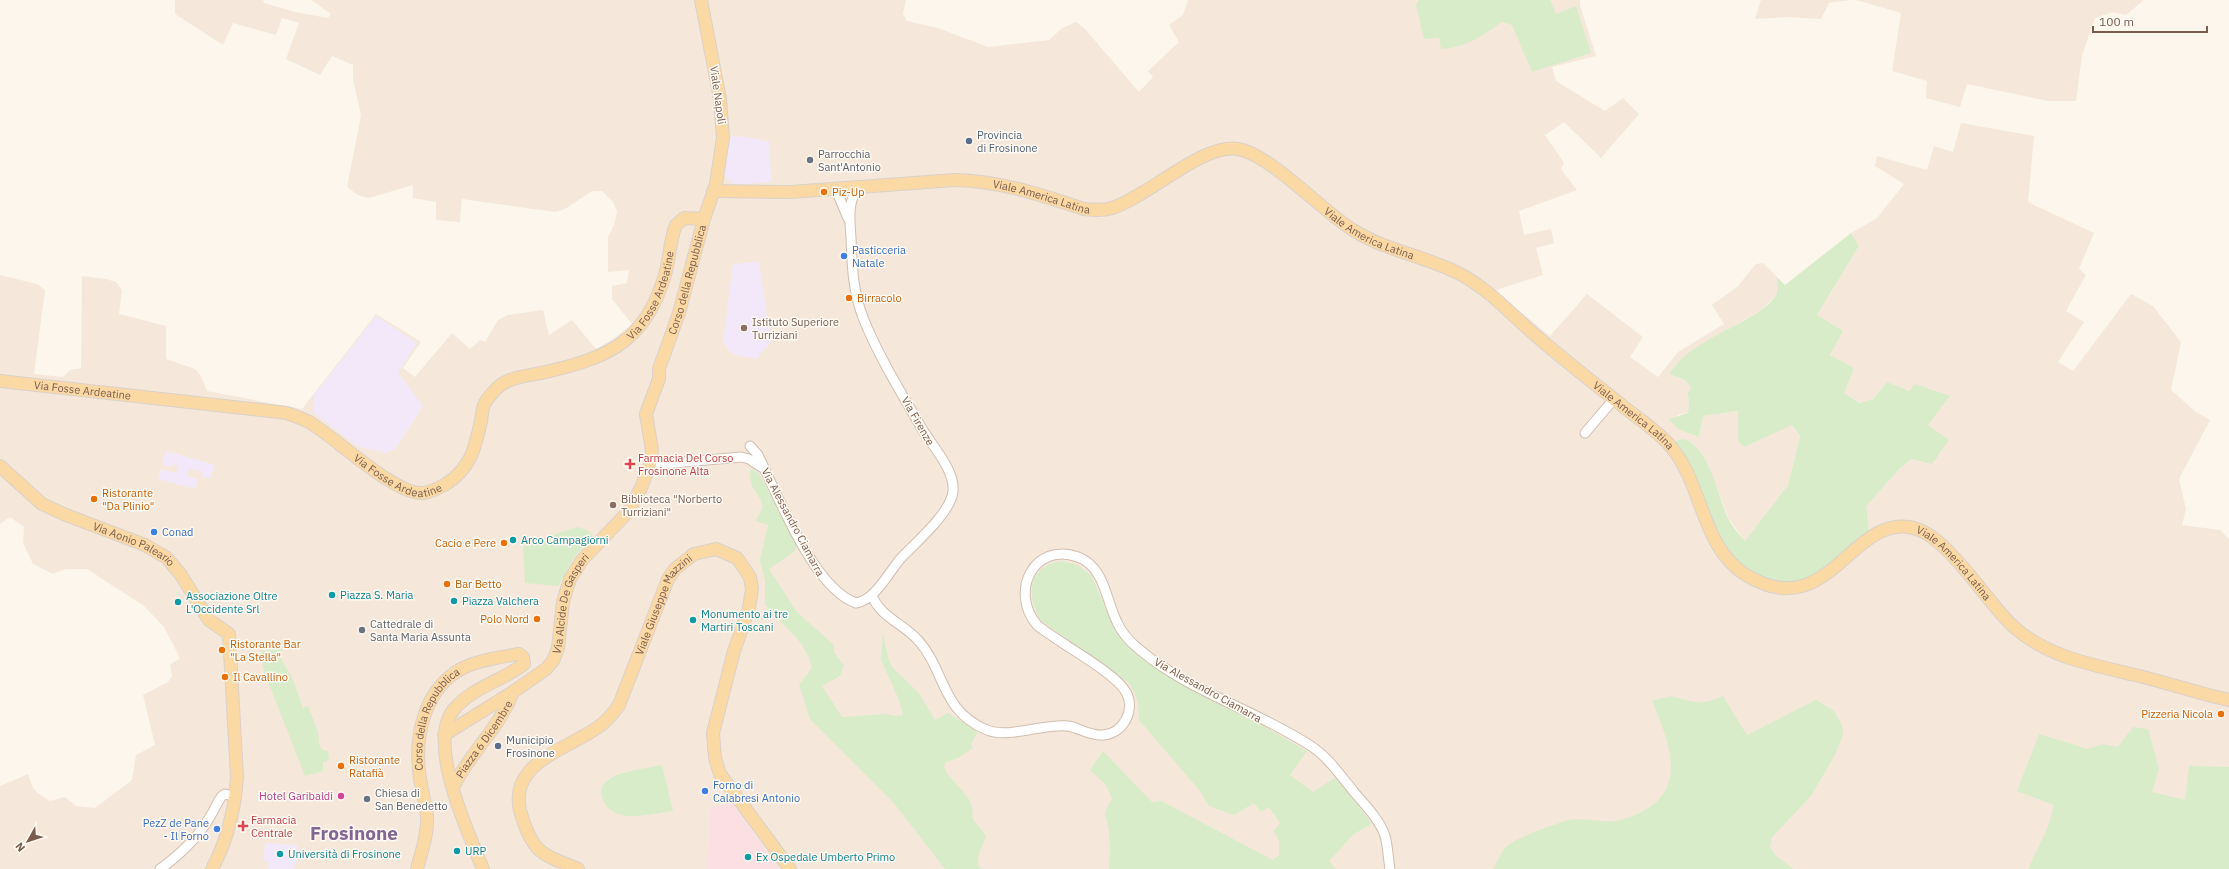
<svg xmlns="http://www.w3.org/2000/svg" width="2229" height="869" font-family="'IBM Plex Sans',sans-serif">
  <style>
    .residential { fill: #f5e8da }
    .education { fill: #f3e8fa }
    .medical { fill: #fbdfe3 }
    .green { fill: #d8ecc9 }
    .lines { fill: none; stroke-linecap: round; stroke-linejoin: round }
    .minor-casing { stroke: #d1beb0; stroke-width: 11 }
    .major-casing { stroke: #dad1cd; stroke-width: 14 }
    .minor { stroke: #fff; stroke-width: 9 }
    .major { stroke: #fbd9a5; stroke-width: 12 }
    .service-dot { fill: #5c6f8a; stroke: #fffaf3; stroke-width: 1.5 }
    .worship-dot { fill: #6b7280; stroke: #fffaf3; stroke-width: 1.5 }
    .food-dot { fill: #e8710a; stroke: #fffaf3; stroke-width: 1.5 }
    .shop-dot { fill: #3f7fe0; stroke: #fffaf3; stroke-width: 1.5 }
    .education-dot { fill: #8d6e63; stroke: #fffaf3; stroke-width: 1.5 }
    .health-dot { fill: #e0444e; stroke: #fffaf3; stroke-width: 1.5 }
    .culture-dot { fill: #0f9aa8; stroke: #fffaf3; stroke-width: 1.5 }
    .hotel-dot { fill: #d1479c; stroke: #fffaf3; stroke-width: 1.5 }
    .labels { text-anchor: middle; stroke-width: 3; stroke-linejoin: round; paint-order: stroke }
    .street-label { font-size: 11px; fill: #7a5c4d; stroke: #fffaf3 }
    .service-label { font-size: 11px; fill: #4e5e75; stroke: #fffaf3; text-anchor: start }
    .worship-label { font-size: 11px; fill: #5b616d; stroke: #fffaf3; text-anchor: start }
    .food-label { font-size: 11px; fill: #c56008; stroke: #fffaf3; text-anchor: start }
    .shop-label { font-size: 11px; fill: #366cbe; stroke: #fffaf3; text-anchor: start }
    .education-label { font-size: 11px; fill: #785e54; stroke: #fffaf3; text-anchor: start }
    .health-label { font-size: 11px; fill: #be3a42; stroke: #fffaf3; text-anchor: start }
    .culture-label { font-size: 11px; fill: #0d838f; stroke: #fffaf3; text-anchor: start }
    .hotel-label { font-size: 11px; fill: #b23c85; stroke: #fffaf3; text-anchor: end }
    .town-label { font-size: 19px; font-weight: bold; fill: #846695; stroke: #fffaf3 }
  </style>
  <rect width="100%" height="100%" fill="#fdf6ec"/>
  <g class="residential">
    <path d="M175,0h88l1,3 31,9 33,6 3,-4 -20,-14h595l-3,14 4,7 31,7 50,19 61,-7 13,-12 14,-6 9,7 54,63 14,-15 -5,-6 31,-29 -10,-17 14,-10 5,-15h392v5l16,51 -44,11 4,14 49,30 18,-13 16,16 -38,44 -37,-36 -19,13 19,28 -3,6 16,21 -58,21 5,24 27,-6 3,14 -18,5 7,27 -47,15 5,6 49,40 37,-42 56,43 -13,20 28,20 20,-25 46,-28 -12,-19 25,-18 19,-23 7,-1 14,14v14l-2,6 -14,13 -74,45 -12,10 -6,9 16,6 6,8 -4,6 2,6 -1,13 -11,2 11,17 11,5 4,-21 36,-5 -1,30 54,-16 8,11 -12,49 -43,56 -16,-22 -22,-55 32,100 127,-57 34,-39 12,-9 16,-34 22,-29 -41,-4 -22,-10 -14,17 -14,4 -15,-10 -27,-78 42,-69 -8,-13 26,-15 27,-34 -29,-18 2,-10 50,14 7,-24 19,6 8,-29 73,13 -6,66 66,31 -15,36 7,6 -20,36 18,11 -26,40 15,9 58,-77 22,12 28,36 -10,48 25,22 14,8 -31,59 7,30 -4,16 38,5 9,9v330h-2229v-83l28,-12 5,14 6,6 11,7 15,-4 11,9 19,2 37,-28 4,-25 19,-10 -12,-50 25,-13 4,-6 -2,-11 10,-7 -16,-31 -20,-21 -57,-37h-21l-13,5 -20,-10 -10,-21 1,-16 -14,-10 -10,7v-249l37,9 8,6 -11,84 29,3 7,-7 11,-2 1,-92 24,3 10,3 6,8 -3,24 47,12v33l29,10 6,7 6,15 95,18 74,-95 45,28 -18,26 12,9 37,-44 18,16 10,-9 5,2 13,-22 10,-5 35,-5 6,25 23,-15 24,29 17,-10 19,-15 -20,-25v-13l15,-3 2,-13 -21,2v-35l6,-12 3,-13 -4,-10 -11,-11h-10l-27,18 -10,3 -93,-13 -2,23 -24,-2v-18l-23,-4v-13l-44,13 -11,-3 -11,-8 14,-72 -8,-35v-15l-21,-9 -12,19 -34,-16 13,-36 -17,-5 -6,17 -43,-12 -10,22 -48,-31z"/>
    <path d="M1761,0h89l-21,3 -8,16 -33,-2 -33,2z"/>
    <path d="M1856,0h288l-18,15 -13,-3 -18,6 -13,37 -6,46h-28l-81,-17 -7,23 -34,-9 1,-17 -35,-10 9,-58z"/>
  </g>
  <g class="education">
    <path d="M726,136l22,1 21,5 3,40 -39,3 -13,-15z"/>
    <path d="M759,262l12,80 -15,17 -20,-4 -7,-4 -6,-9 10,-78z"/>
    <path d="M376,316l41,27 -19,30 25,33 -28,43 -9,4 -29,-7 -43,-33 -1,-9 1,-9z"/>
    <path d="M166,451l49,14 -5,14 -8,-3v-4l-12,-3 -3,7 11,3 -3,10 -37,-10 3,-10 15,4 2,-7 -6,-2 -1,3 -9,-2z"/>
    <path d="M265,843l33,2 -4,24h-26l1,-7 -5,-1z"/>
  </g>
  <path class="medical" d="M732,803l47,66h-71l2,-61z"/>
  <g class="green">
    <path d="M1419,0h131l6,14 20,-8 15,47 -59,19 -20,-47 -10,-3c-24,16 -32,24 -61,27l-2,-11 -15,1 -8,-34z"/>
    <path d="M1851,233l8,13 -42,69 26,16 -13,24 24,13 -10,25 15,10 14,-4 14,-17 22,9 6,-7 35,12 -22,29 21,15 -17,24 -20,-5 -12,9 -34,39 3,24c-15,13 -39,40 -56,47 -34,16 -70,-4 -90,-32 -6,-10 -11,-22 -16,-33 -12,-24 -23,-47 -35,-71l12,-3c26,9 33,56 44,79 4,8 11,16 17,23l43,-56 12,-49 -8,-11 -48,22 -6,-6v-30l-35,5 -4,21 -21,-8 -9,-10 19,-6 1,-13 -2,-6 4,-6 -6,-8 -16,-6c17,-28 54,-40 81,-57 9,-5 21,-13 26,-22 2,-5 1,-12 1,-18l8,8z"/>
    <path d="M753,469l6,5 38,70 -2,7 -26,18 28,43 37,33v7l10,14 -4,10 -18,10 20,31 44,-3 10,2 7,-1 -4,-15 -18,-40 2,-27 6,28 5,8 25,24 16,27 13,-7 30,19 -7,12 2,4 -15,10 -12,4 -2,5 2,5 21,24 5,9 1,14 13,17 -8,20v10l4,3h-37l-52,-67 -83,-83 -11,-34 13,-17c-6,-29 -30,-41 -47,-64v-24l-5,-20 8,-35 -12,-4 7,-15c-6,-18 -13,-13 -13,-36z"/>
    <path d="M577,527l10,3 6,7 -18,19 -17,30 -33,-3 -2,-36 6,-4z"/>
    <path d="M1061,561l16,4 14,10 17,39 18,31 14,11 167,95 -17,24 23,17 23,-15 36,47 -18,10 -25,27 7,8h-227c1,-12 1,-26 0,-38 -2,-17 -9,-14 3,-32l-6,-14 -16,-15 13,-19 49,51 9,-1 112,59 6,-5v-13l-5,-11 6,-8 -11,-16 -8,5 -7,-9 -20,12 -25,-9 -9,-15 -61,-71c0,-14 -2,-25 -10,-37l-89,-63c-9,-17 -15,-42 6,-54 4,-3 11,-4 15,-5z"/>
    <path d="M278,644l5,7 -5,2 15,27 10,28 5,-2 10,26 1,12 3,6 6,1 1,9 -6,2v9l-18,5 -41,-105 -4,-19z"/>
    <path d="M1671,696c22,6 30,10 52,0l24,39 69,-35 18,11 8,14 1,10 -8,20 -24,41 -39,41 -2,10 5,8 18,14h-300c5,-9 8,-19 17,-25 11,-8 45,-20 59,-24 16,-3 36,4 52,0 69,-20 53,-67 31,-119z"/>
    <path d="M2133,727l15,2 11,40 -7,23 33,8 4,-34 40,1v102h-201l20,-42 6,-22 -37,-14 22,-57 49,15 15,-5 15,3z"/>
    <path d="M662,765l11,46c-25,3 -69,17 -72,-21 5,-19 45,-21 61,-25z"/>
  </g>
  <g class="lines">
    <g class="minor-casing">
      <g id="minor">
        <path d="M836,190l12,28"/>
        <path d="M1585,433l29,-34"/>
        <path d="M750,446l8,9c20,40 55,133 98,148 20,-3 33,-32 46,-46 14,-15 49,-44 51,-66 2,-22 -22,-46 -32,-64 -19,-33 -43,-72 -57,-107 -11,-27 -12,-53 -13,-82 -1,-17 -4,-36 7,-50"/>
        <path d="M650,465l91,-8 8,2 14,9"/>
        <path d="M872,595c7,21 30,28 45,44 29,31 23,72 70,91 22,9 57,-7 81,-4 12,2 22,10 35,9 20,-1 33,-25 23,-43 -11,-20 -69,-50 -89,-67 -28,-33 -3,-84 41,-68 27,10 28,44 39,65 5,12 13,20 23,28 50,42 116,60 171,96 17,11 30,30 43,46 11,13 26,28 31,44 3,10 3,22 5,33"/>
        <path d="M160,869c21,-15 38,-31 51,-54 4,-6 6,-13 11,-19l3,-2 11,3"/>
      </g>
    </g>
    <g class="major-casing">
      <g id="major">
        <path id="s1" d="M713,191l78,1 164,-12c46,1 86,15 129,29 9,1 18,2 28,-1 37,-12 91,-65 126,-59 32,5 85,63 115,81 33,21 72,26 105,43 32,16 56,45 83,67 27,23 55,45 83,67 16,13 35,25 48,41 31,38 30,100 74,127 81,50 104,-57 163,-48 38,5 77,76 106,101 37,32 86,38 132,50 27,7 54,16 82,22"/>
        <path id="s2" d="M0,381l287,32c7,3 15,5 22,9 26,15 87,74 114,71 8,-1 16,-5 23,-9 25,-16 29,-36 35,-63 1,-6 1,-13 4,-18 2,-5 8,-10 11,-14 14,-14 36,-13 54,-18 60,-14 95,-31 114,-93 6,-17 5,-36 12,-53l8,-7 20,1"/>
        <path id="s3" d="M0,466l42,38 24,11 79,30 22,13 14,17 28,45 20,14 8,143c-2,32 -10,64 -25,92"/>
        <path id="s4" d="M444,735l69,-43 33,-23 7,-8 5,-13 5,-46 7,-23 12,-19 46,-48 13,-24 9,-23 2,-15 -6,-36 13,-35v-10l20,-56 25,-94 12,-35 7,-46 -3,-39 -19,-99"/>
        <path id="s5" d="M453,787c17,-34 47,-60 60,-95"/>
        <path id="s6" d="M417,869c4,-16 11,-34 10,-51 -1,-16 -7,-32 -8,-48 -4,-38 7,-83 44,-102 16,-8 38,-11 56,-14l4,3 1,7c-22,17 -49,22 -69,44 -30,33 13,124 28,161"/>
        <path id="s7" d="M578,869c-35,-15 -44,-14 -56,-52 -19,-55 47,-67 79,-92 7,-5 13,-13 18,-20l49,-126 7,-10 19,-15 22,-5 21,9 13,19 2,12 -3,19 -15,43 -21,82 2,25 5,16 70,95"/>
      </g>
    </g>
    <use href="#minor" class="minor"/>
    <use href="#major" class="major"/>
  </g>
  <g class="service-dot">
    <circle cx="969" cy="141" r="4"/>
    <circle cx="498" cy="746" r="4"/>
  </g>
  <g class="worship-dot">
    <circle cx="810" cy="160" r="4"/>
    <circle cx="362" cy="630" r="4"/>
    <circle cx="367" cy="799" r="4"/>
  </g>
  <g class="food-dot">
    <circle cx="824" cy="192" r="4"/>
    <circle cx="849" cy="298" r="4"/>
    <circle cx="94" cy="499" r="4"/>
    <circle cx="504" cy="543" r="4"/>
    <circle cx="447" cy="584" r="4"/>
    <circle cx="537" cy="619" r="4"/>
    <circle cx="222" cy="650" r="4"/>
    <circle cx="225" cy="677" r="4"/>
    <circle cx="2221" cy="714" r="4"/>
    <circle cx="341" cy="766" r="4"/>
  </g>
  <g class="shop-dot">
    <circle cx="844" cy="256" r="4"/>
    <circle cx="154" cy="532" r="4"/>
    <circle cx="705" cy="791" r="4"/>
    <circle cx="217" cy="829" r="4"/>
  </g>
  <g class="education-dot">
    <circle cx="744" cy="328" r="4"/>
    <circle cx="613" cy="505" r="4"/>
  </g>
  <g class="health-dot">
    <path d="M628 458h4v4h4v4h-4v4h-4v-4h-4v-4h4z"/>
    <path d="M241 820h4v4h4v4h-4v4h-4v-4h-4v-4h4z"/>
  </g>
  <g class="culture-dot">
    <circle cx="513" cy="540" r="4"/>
    <circle cx="332" cy="595" r="4"/>
    <circle cx="454" cy="601" r="4"/>
    <circle cx="178" cy="602" r="4"/>
    <circle cx="693" cy="620" r="4"/>
    <circle cx="457" cy="851" r="4"/>
    <circle cx="280" cy="854" r="4"/>
    <circle cx="748" cy="857" r="4"/>
  </g>
  <circle class="hotel-dot" cx="341" cy="796" r="4"/>
  <g class="labels">
    <g class="street-label">
      <text transform="translate(718 95) rotate(82)" y="4">Viale Napoli</text>
      <text dy="4" stroke="none"><textPath href="#s1" startOffset="331">Viale America Latina</textPath></text>
      <text dy="4" stroke="none"><textPath href="#s1" startOffset="702">Viale America Latina</textPath></text>
      <text dy="4" stroke="none"><textPath href="#s4" startOffset="550">Corso della Repubblica</textPath></text>
      <text dy="4" stroke="none"><textPath href="#s2" startOffset="777">Via Fosse Ardeatine</textPath></text>
      <text dy="4" stroke="none"><textPath href="#s2" startOffset="83">Via Fosse Ardeatine</textPath></text>
      <text dy="4" stroke="none"><textPath href="#s1" startOffset="1026">Viale America Latina</textPath></text>
      <text transform="translate(918 421) rotate(60)" y="4">Via Firenze</text>
      <text dy="4" stroke="none"><textPath href="#s2" startOffset="419">Via Fosse Ardeatine</textPath></text>
      <text transform="translate(793 522) rotate(62)" y="4">Via Alessandro Ciamarra</text>
      <text dy="4" stroke="none"><textPath href="#s3" startOffset="157">Via Aonio Paleario</textPath></text>
      <text dy="4" stroke="none"><textPath href="#s1" startOffset="1469">Viale America Latina</textPath></text>
      <text dy="4" stroke="none"><textPath href="#s4" startOffset="193">Via Alcide De Gasperi</textPath></text>
      <text dy="4" stroke="none"><textPath href="#s7" startOffset="353">Viale Giuseppe Mazzini</textPath></text>
      <text transform="translate(1208 690) rotate(29)" y="4">Via Alessandro Ciamarra</text>
      <text dy="4" stroke="none"><textPath href="#s6" startOffset="157">Corso della Repubblica</textPath></text>
      <text dy="4" stroke="none"><textPath href="#s5" startOffset="57">Piazza 6 Dicembre</textPath></text>
    </g>
    <g class="service-label">
      <text x="977" y="139">Provincia<tspan x="977" dy="13">di Frosinone</tspan></text>
      <text x="506" y="744">Municipio<tspan x="506" dy="13">Frosinone</tspan></text>
    </g>
    <g class="worship-label">
      <text x="818" y="158">Parrocchia<tspan x="818" dy="13">Sant'Antonio</tspan></text>
      <text x="370" y="628">Cattedrale di<tspan x="370" dy="13">Santa Maria Assunta</tspan></text>
      <text x="375" y="797">Chiesa di<tspan x="375" dy="13">San Benedetto</tspan></text>
    </g>
    <g class="food-label">
      <text x="832" y="196">Piz-Up</text>
      <text x="857" y="302">Birracolo</text>
      <text x="102" y="497">Ristorante<tspan x="102" dy="13">"Da Plinio"</tspan></text>
      <text x="496" y="547" text-anchor="end">Cacio e Pere</text>
      <text x="455" y="588">Bar Betto</text>
      <text x="529" y="623" text-anchor="end">Polo Nord</text>
      <text x="230" y="648">Ristorante Bar<tspan x="230" dy="13">"La Stella"</tspan></text>
      <text x="233" y="681">Il Cavallino</text>
      <text x="2213" y="718" text-anchor="end">Pizzeria Nicola</text>
      <text x="349" y="764">Ristorante<tspan x="349" dy="13">Ratafià</tspan></text>
    </g>
    <g class="shop-label">
      <text x="852" y="254">Pasticceria<tspan x="852" dy="13">Natale</tspan></text>
      <text x="162" y="536">Conad</text>
      <text x="713" y="789">Forno di<tspan x="713" dy="13">Calabresi Antonio</tspan></text>
      <text x="209" y="827" text-anchor="end">PezZ de Pane<tspan x="209" dy="13">- Il Forno</tspan></text>
    </g>
    <g class="education-label">
      <text x="752" y="326">Istituto Superiore<tspan x="752" dy="13">Turriziani</tspan></text>
      <text x="621" y="503">Biblioteca "Norberto<tspan x="621" dy="13">Turriziani"</tspan></text>
    </g>
    <g class="health-label">
      <text x="638" y="462">Farmacia Del Corso<tspan x="638" dy="13">Frosinone Alta</tspan></text>
      <text x="251" y="824">Farmacia<tspan x="251" dy="13">Centrale</tspan></text>
    </g>
    <g class="culture-label">
      <text x="521" y="544">Arco Campagiorni</text>
      <text x="340" y="599">Piazza S. Maria</text>
      <text x="186" y="600">Associazione Oltre<tspan x="186" dy="13">L'Occidente Srl</tspan></text>
      <text x="462" y="605">Piazza Valchera</text>
      <text x="701" y="618">Monumento ai tre<tspan x="701" dy="13">Martiri Toscani</tspan></text>
      <text x="465" y="855">URP</text>
      <text x="288" y="858">Università di Frosinone</text>
      <text x="756" y="861">Ex Ospedale Umberto Primo</text>
    </g>
    <g class="hotel-label">
      <text x="333" y="800">Hotel Garibaldi</text>
    </g>
    <g class="town-label">
      <text x="354" y="840">Frosinone</text>
    </g>
  </g>
  <g transform="translate(28 841) rotate(231)" stroke="#fffaf3" stroke-width="3" paint-order="stroke">
  <path d="M0-3L7 15L0 10L-7 15Z" fill="#7a5c4d"/>
  <text y="-6" font-size="11" font-weight="bold" text-anchor="middle" fill="#7a5c4d">N</text>
  </g>
  <path d="M2093 26v6h114v-6" fill="none" stroke="#7a5c4d" stroke-width="2"/>
  <text x="2099" y="26" font-size="12" fill="#7a5c4d" stroke="#fffaf3" stroke-width="3" paint-order="stroke">100 m</text>
</svg>
